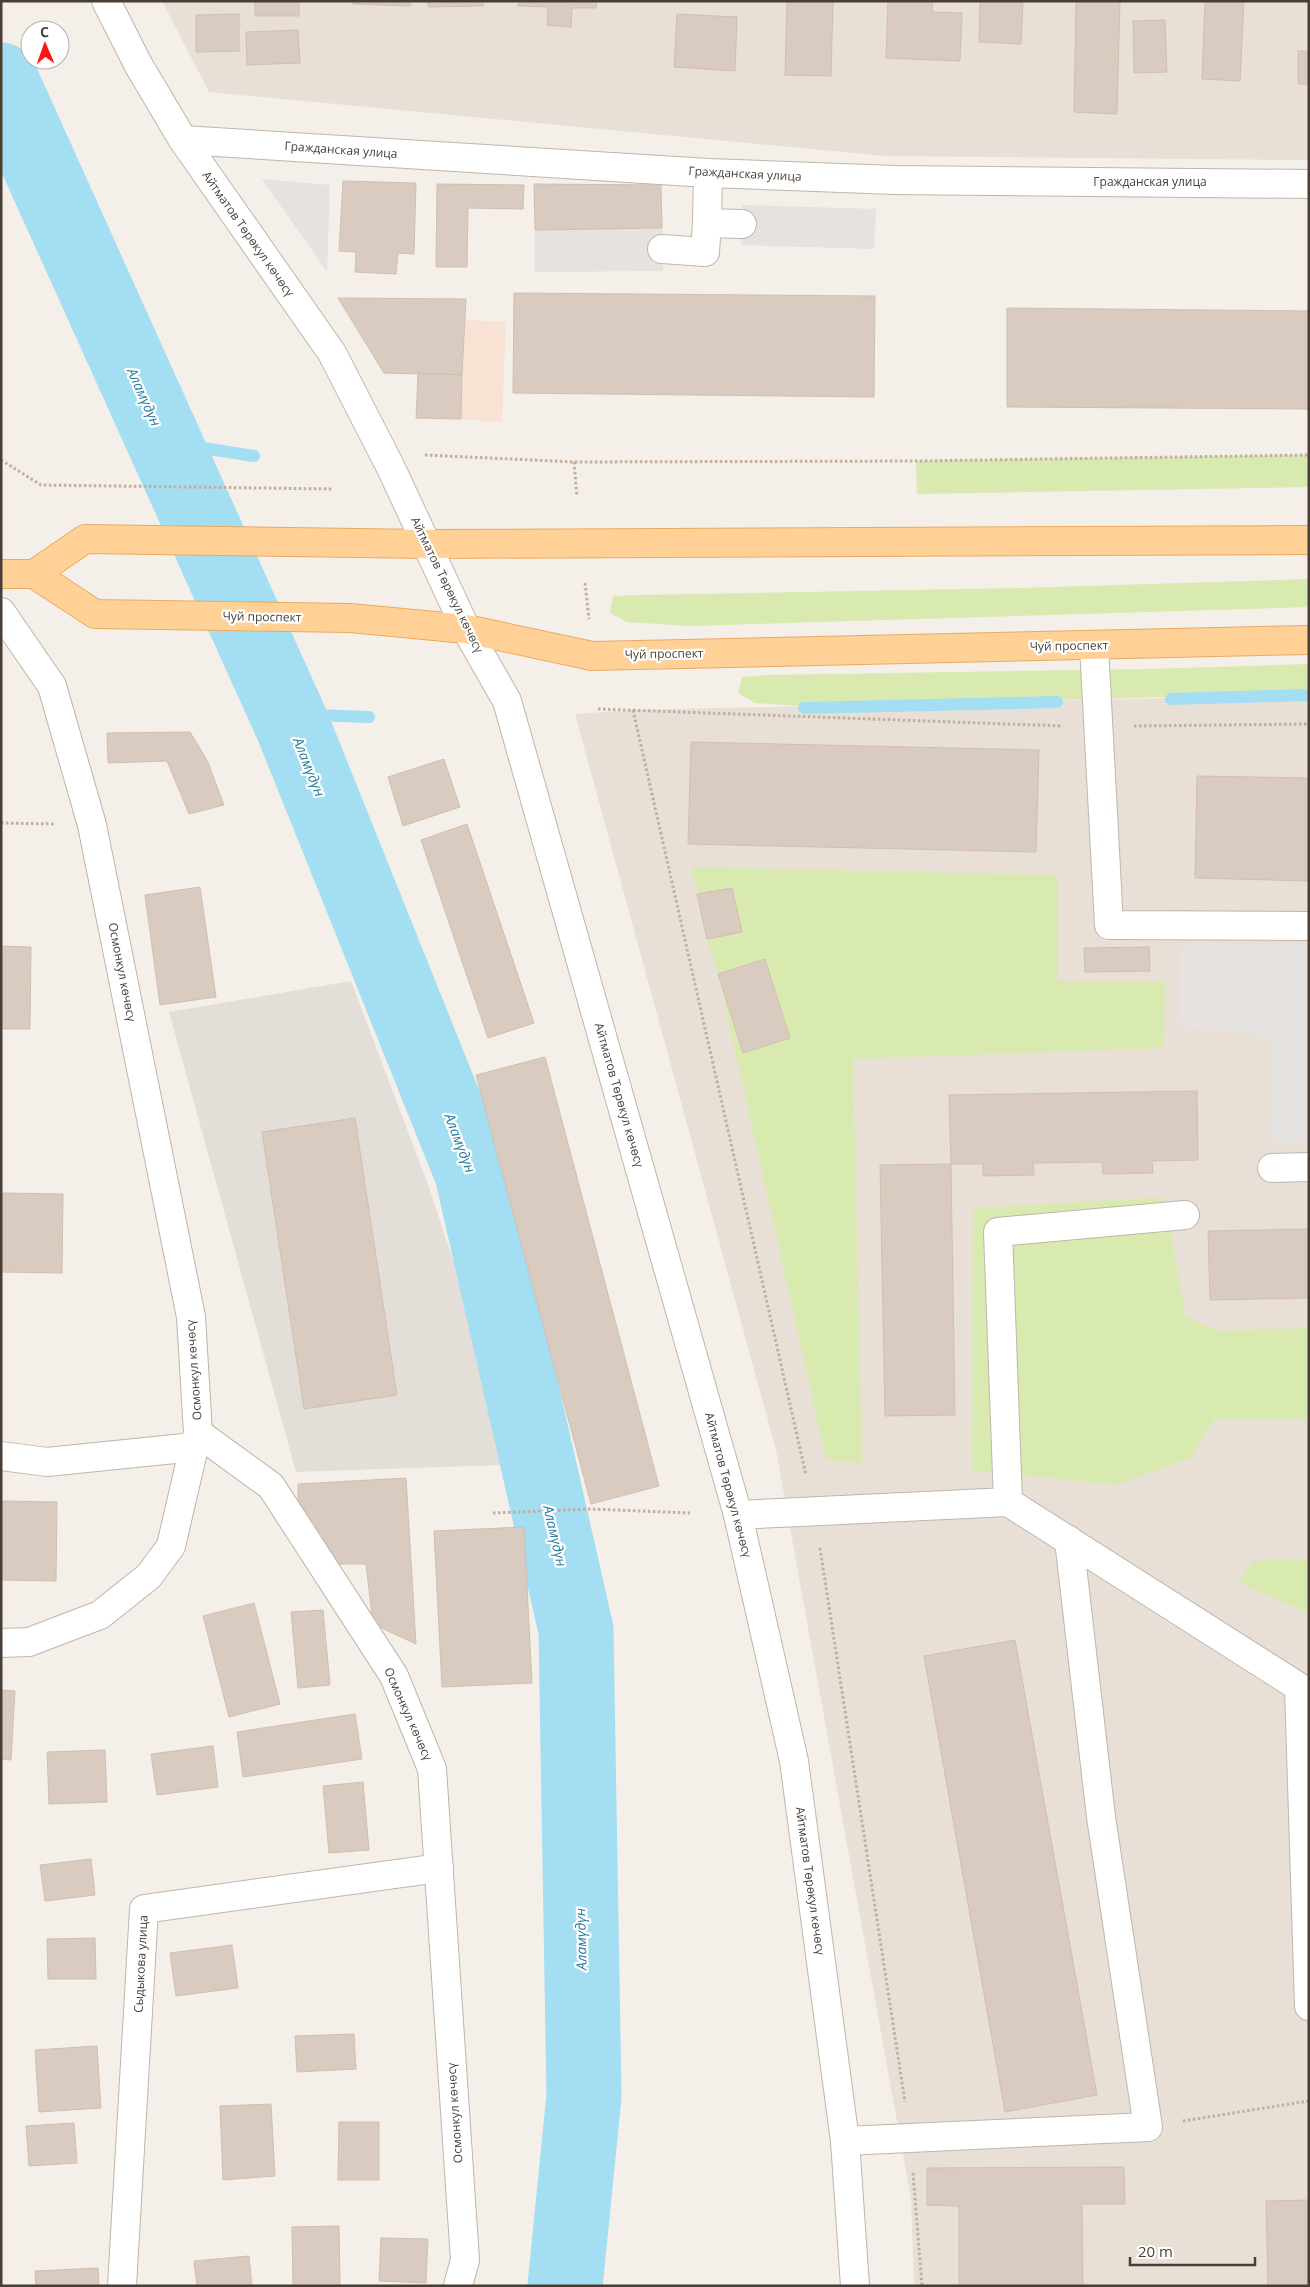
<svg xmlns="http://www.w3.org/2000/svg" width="1310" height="2287" font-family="'Open Sans',sans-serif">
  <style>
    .residential { fill: #e8e0d6 }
    .commercial { fill: #f7e2d3 }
    .industrial { fill: #e4ded9 }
    .green { fill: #d9eab0 }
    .parking { fill: #e5e2e0 }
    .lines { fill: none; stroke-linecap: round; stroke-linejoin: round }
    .stream { stroke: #a3def2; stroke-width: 12 }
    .river { stroke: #a3def2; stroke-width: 75 }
    .building { fill: #d9cbc0; stroke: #d1bfb0 }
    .minor-casing { stroke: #c0b5aa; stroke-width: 30 }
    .major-casing { stroke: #e7ab63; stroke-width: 30 }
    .path { stroke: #c2ae9b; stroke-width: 3; stroke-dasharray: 2.5 2.5; stroke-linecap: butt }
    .minor { stroke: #fff; stroke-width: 28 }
    .major { stroke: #ffd196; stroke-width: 28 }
    .labels { text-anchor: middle; stroke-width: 4.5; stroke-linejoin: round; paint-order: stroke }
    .street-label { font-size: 12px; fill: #483e36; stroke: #fff }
    .water-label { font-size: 14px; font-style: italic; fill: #287f9e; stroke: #fff }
  </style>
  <rect width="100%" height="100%" fill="#f4efe8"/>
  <g class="residential">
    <path d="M162,1h1147v159l-424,-4 -676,-64z"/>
    <path d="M1309,695v1591h-395l-3,-87 -135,-749 -201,-736 58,-4z"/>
  </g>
  <path class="commercial" d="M465,320l41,2 -4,100 -41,-3z"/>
  <path class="industrial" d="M351,981l76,201 38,114 36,169 -205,7 -127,-460z"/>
  <g class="green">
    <path d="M1309,455v32l-392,7 -1,-33z"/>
    <path d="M1309,579v28l-619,19 -63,-4 -17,-9 3,-17 26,-1 381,-7z"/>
    <path d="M1309,664v29l-491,14 -63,-4 -17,-10 4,-16 25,-2 381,-6z"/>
    <path d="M691,867l367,8v106h107l-1,67 -311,11 9,404 -36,-3 -108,-486 -11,-35z"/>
    <path d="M1164,1197l22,119 31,15 92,-3v92l-95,-1 -23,39 -75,27 -144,-15 1,-262z"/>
    <path d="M1309,1559v54l-70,-30 13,-22z"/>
  </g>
  <g class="parking">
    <path d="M262,179l68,6 -3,87z"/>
    <path d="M742,205l134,4 -2,40 -133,-4z"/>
    <path d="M662,228l1,43 -128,1v-42z"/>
    <path d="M1309,944v200l-39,1 1,-109 -93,-10 3,-81z"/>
  </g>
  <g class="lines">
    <g class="stream">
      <path d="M165,442l89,14"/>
      <path d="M1171,699l138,-4"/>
      <path d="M804,708l253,-6"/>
      <path d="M287,714l82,3"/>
    </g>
    <path class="river" d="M1,80l292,647 179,446 104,457 8,466 -19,190"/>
  </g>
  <g class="building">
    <rect x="255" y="1" width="44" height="15"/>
    <path d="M353,1h58l-1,5 -57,-2z"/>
    <path d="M428,1h55v5l-55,1z"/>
    <path d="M519,1h78l-1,7h-24l-1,19 -24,-2 1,-18 -30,-1z"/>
    <path d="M787,1h46l-2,75 -46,-1z"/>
    <path d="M888,1h45l-1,11 30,1 -2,48 -74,-3z"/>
    <path d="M980,1h43l-2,43 -42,-2z"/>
    <path d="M1076,1h44l-3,113 -43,-2z"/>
    <path d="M1205,1h39l-4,80 -38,-2z"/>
    <path d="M239,14v37l-43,1v-37z"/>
    <path d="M677,14l60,3 -2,54 -61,-4z"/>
    <path d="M1165,20l2,52 -33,1 -1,-52z"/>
    <path d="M298,30l2,33 -53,2 -1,-33z"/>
    <rect x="1298" y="51" width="11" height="33"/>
    <path d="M343,181l73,2 -2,71 -16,-1 -2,21 -41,-2 1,-20 -17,-1z"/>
    <path d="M437,184l87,1 -1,24 -55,-1 -1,59h-31z"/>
    <path d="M534,184l127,1 1,43 -127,2z"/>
    <path d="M514,293l361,3 -1,101 -361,-4z"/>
    <path d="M338,298l128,1 -4,76 -78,-2z"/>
    <path d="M1007,308l302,3v98l-302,-2z"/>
    <path d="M418,373l44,2 -1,44 -45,-1z"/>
    <path d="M190,732l17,28 17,45 -35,9 -22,-53 -59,2 -1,-30z"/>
    <path d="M691,742l348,8 -3,102 -348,-8z"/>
    <path d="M444,759l16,48 -57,19 -15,-49z"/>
    <path d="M1197,776l112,2v103l-114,-3z"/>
    <path d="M467,824l67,199 -46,15 -67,-198z"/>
    <path d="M200,887l16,110 -56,8 -15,-110z"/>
    <path d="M732,888l10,44 -35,7 -10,-45z"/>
    <path d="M1,946l30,1 -1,82h-29z"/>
    <path d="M1149,947l1,24 -65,1 -1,-24z"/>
    <path d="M765,959l25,79 -47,15 -25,-79z"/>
    <path d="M545,1057l114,429 -68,18 -115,-429z"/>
    <path d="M1197,1091l1,69 -46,1 1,12 -50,1 -1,-12 -69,1 1,12 -51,1v-12h-32l-2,-69z"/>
    <path d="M355,1118l42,277 -93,14 -42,-277z"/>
    <path d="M951,1164l4,251 -70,1 -5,-251z"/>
    <path d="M1,1193l62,1 -1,79 -61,-1z"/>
    <path d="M1309,1229v69l-99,2 -2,-69z"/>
    <path d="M406,1478l10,166 -43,-20 -7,-60h-46l-5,-41 -17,-12v-27z"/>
    <path d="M1,1501l56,1 -1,79 -55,-1z"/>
    <path d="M524,1527l8,156 -90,4 -8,-156z"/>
    <path d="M254,1603l26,101 -51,13 -26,-101z"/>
    <path d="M323,1610l7,75 -32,3 -7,-76z"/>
    <path d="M1015,1640l82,455 -92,17 -81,-456z"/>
    <path d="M1,1690l14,1 -4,69 -10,-1z"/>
    <path d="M355,1714l7,45 -119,18 -6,-45z"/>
    <path d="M213,1746l5,41 -61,8 -6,-41z"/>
    <path d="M105,1750l2,52 -58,2 -2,-52z"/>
    <path d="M363,1782l6,68 -40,3 -6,-67z"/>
    <path d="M91,1859l4,36 -50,6 -5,-36z"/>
    <path d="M95,1938l1,41h-48l-1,-40z"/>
    <path d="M232,1945l6,43 -62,8 -6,-43z"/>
    <path d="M354,2034l2,35 -59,3 -2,-36z"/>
    <path d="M97,2046l4,62 -62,4 -4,-62z"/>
    <path d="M271,2104l4,72 -52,4 -3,-74z"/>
    <path d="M339,2122h40v58h-41z"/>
    <path d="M74,2123l3,40 -48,3 -3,-40z"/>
    <path d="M1124,2167l1,37h-43l1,82h-124v-80l-32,-1v-37z"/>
    <path d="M1309,2200v86h-41l-2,-85z"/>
    <path d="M339,2226l1,60h-47l-1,-59z"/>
    <path d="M381,2238l47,1 -2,44 -47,-2z"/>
    <path d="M249,2256l3,30h-55l-3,-25z"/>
    <path d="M98,2268l1,18h-63l-1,-15z"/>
  </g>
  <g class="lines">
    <g class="minor-casing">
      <g id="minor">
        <path d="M106,1l33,65 44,74 149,213 59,115 75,161 41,72 231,814 56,246 51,380 10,145"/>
        <path d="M183,140l525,33 186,7 415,4"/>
        <path d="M708,173l-1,50 35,1"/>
        <path d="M662,249l43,3 2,-29"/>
        <path d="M1,612l51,74 40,139 99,492 7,116 -4,14 -147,15 -46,-6"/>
        <path d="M1094,646l15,279 200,1"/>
        <path d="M1272,1168l37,-1"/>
        <path d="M198,1433l73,53 123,190 38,93 33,491 -7,26"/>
        <path d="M1008,1502l291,185 10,319"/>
        <path d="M738,1515l270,-13 -10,-270 187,-17"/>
        <path d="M1,1643l28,-1 71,-27 49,-39 22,-30 23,-99"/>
        <path d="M845,2141l303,-14 -47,-310 -32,-277"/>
        <path d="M122,2286l22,-377 295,-41"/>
      </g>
    </g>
    <g class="major-casing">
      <g id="major">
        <path d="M1,574h33l61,40 255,4 116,11 126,27 717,-16"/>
        <path d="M34,574l51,-35 342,5 882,-4"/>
      </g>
    </g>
    <g class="path">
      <path d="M425,455l149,7 342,-1 393,-6"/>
      <path d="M1,460l40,25 292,4"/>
      <path d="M574,462l3,35"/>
      <path d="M585,583l4,36"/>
      <path d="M598,709l465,17"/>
      <path d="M633,710l173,765"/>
      <path d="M1134,726l175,-2"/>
      <path d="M1,823l55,1"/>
      <path d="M493,1513l98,-4 99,4"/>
      <path d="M820,1548l85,554"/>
      <path d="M1183,2121l126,-20"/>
      <path d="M913,2173l9,113"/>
    </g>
    <use href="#minor" class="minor"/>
    <use href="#major" class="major"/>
  </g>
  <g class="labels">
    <g class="street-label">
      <text transform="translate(341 150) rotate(4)" y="4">Гражданская улица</text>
      <text transform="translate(745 174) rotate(3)" y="4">Гражданская улица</text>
      <text x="1150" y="186">Гражданская улица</text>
      <text transform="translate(248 234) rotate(55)" y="4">Айтматов Төрөкул көчөсү</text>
      <text transform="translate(447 585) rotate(64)" y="4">Айтматов Төрөкул көчөсү</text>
      <text transform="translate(262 617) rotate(1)" y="4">Чуй проспект</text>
      <text transform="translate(1069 646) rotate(-1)" y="4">Чуй проспект</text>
      <text transform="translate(664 654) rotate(-1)" y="4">Чуй проспект</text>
      <text transform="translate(122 972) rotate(79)" y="4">Осмонкул көчөсү</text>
      <text transform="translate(619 1095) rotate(74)" y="4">Айтматов Төрөкул көчөсү</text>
      <text transform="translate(194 1370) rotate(-94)" y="4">Осмонкул көчөсү</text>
      <text transform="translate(728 1485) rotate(75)" y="4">Айтматов Төрөкул көчөсү</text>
      <text transform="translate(408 1714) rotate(66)" y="4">Осмонкул көчөсү</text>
      <text transform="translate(810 1881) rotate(82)" y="4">Айтматов Төрөкул көчөсү</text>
      <text transform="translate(141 1964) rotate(-87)" y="4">Сыдыкова улица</text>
      <text transform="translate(455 2113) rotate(-94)" y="4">Осмонкул көчөсү</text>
    </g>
    <g class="water-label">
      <text transform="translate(144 397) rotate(66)" y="5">Аламүдүн</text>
      <text transform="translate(309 767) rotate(68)" y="5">Аламүдүн</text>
      <text transform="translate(460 1143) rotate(69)" y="5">Аламүдүн</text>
      <text transform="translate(555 1536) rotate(77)" y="5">Аламүдүн</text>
      <text transform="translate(581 1939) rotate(-91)" y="5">Аламүдүн</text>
    </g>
  </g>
  <rect width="1310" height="2287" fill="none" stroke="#483e36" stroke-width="5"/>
  <g transform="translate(45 45) rotate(358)"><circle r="24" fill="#ffffff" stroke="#b6b2af"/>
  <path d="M0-4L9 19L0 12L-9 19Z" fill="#ff1416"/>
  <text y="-8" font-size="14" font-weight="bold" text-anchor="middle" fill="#483e36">С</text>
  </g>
  <path d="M1130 2257v8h125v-8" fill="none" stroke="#483e36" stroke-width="2.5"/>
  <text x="1138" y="2257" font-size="15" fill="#483e36" stroke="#ffffff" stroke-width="4" paint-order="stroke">20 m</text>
</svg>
